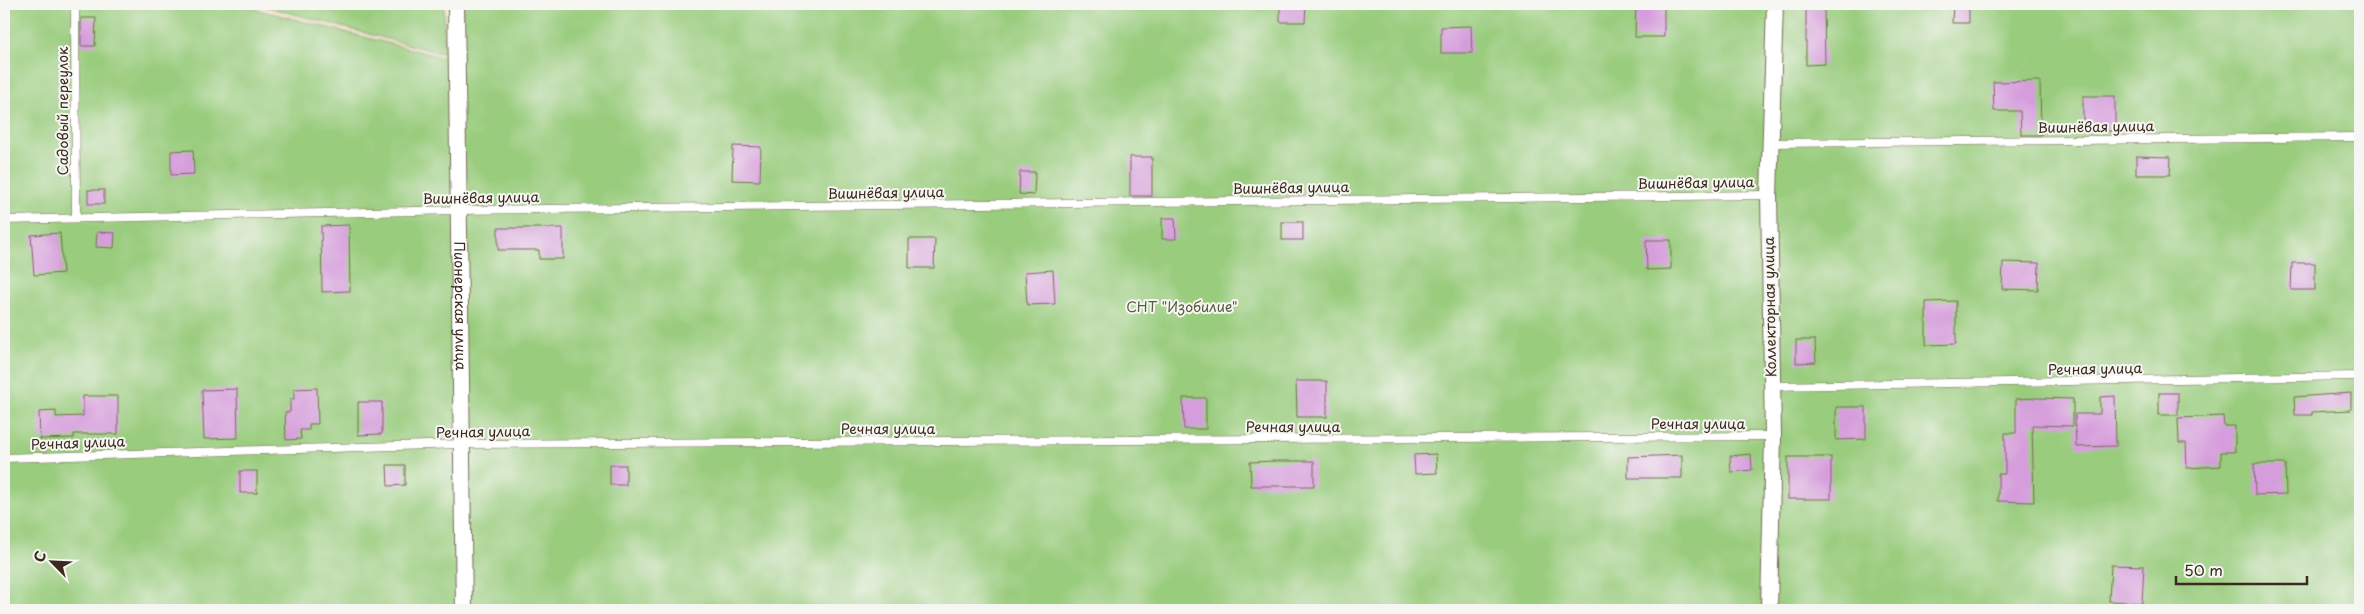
<svg xmlns="http://www.w3.org/2000/svg" width="2364" height="614" font-family="'Playpen Sans',sans-serif">
  <style>
    .green { fill: #99cc7d; stroke: #6a7b4e }
    .building { fill: #d69ddc }
    .lines { fill: none; stroke-linecap: round; stroke-linejoin: round }
    .lane-casing { stroke: #796a57; stroke-width: 9 }
    .street-casing { stroke: #796a57; stroke-width: 18 }
    .lane { stroke: #fff; stroke-width: 8 }
    .street { stroke: #fff; stroke-width: 16 }
    .labels { text-anchor: middle; stroke-width: 4; stroke-linejoin: round; paint-order: stroke }
    .street-label { font-size: 14px; fill: #3b2a1e; stroke: #f6f6f2 }
    .park-label { font-size: 14px; fill: #575b3a; stroke: #f6f6f2 }
  </style>
  <rect width="100%" height="100%" fill="#f6f6f2"/>
  <filter id="ink" filterUnits="userSpaceOnUse"><feTurbulence type="fractalNoise" baseFrequency=".02" numOctaves="2"/><feDisplacementMap in="SourceGraphic" scale="10" xChannelSelector="R" yChannelSelector="G"/><feConvolveMatrix kernelMatrix="1 2 1 2 8 2 1 2 1" color-interpolation-filters="sRGB"/></filter>
  <filter id="wash" filterUnits="userSpaceOnUse"><feTurbulence type="fractalNoise" baseFrequency=".0096" numOctaves="4" result="noise"/><feDisplacementMap in="SourceGraphic" scale="20" xChannelSelector="R" yChannelSelector="G"/><feGaussianBlur stdDeviation="1.12" result="paint"/><feColorMatrix in="noise" values="0 0 0 0 0 0 0 0 0 0 0 0 0 0 0 0 0 1.4 0 .05"/><feComposite in="paint" operator="in"/></filter>
  <g filter="url(#wash)">
    <rect width="100%" height="100%" fill="#ede1c1"/>
    <g class="green">
      <path d="M4,4h232l225,58 1,-58h1898v606h-2356z"/>
      <path d="M256,4h188v50z"/>
    </g>
    <g id="blocks">
      <g class="building">
        <path d="M1280,4h26l-1,18h-25z"/>
        <path d="M1636,4h28v33h-29z"/>
        <path d="M1953,4h16v19h-17z"/>
        <path d="M1824,8l1,56 -19,1v-56z"/>
        <path d="M81,18h15l-1,28h-14z"/>
        <path d="M1471,26l1,27h-31v-26z"/>
        <path d="M2040,81l1,54h-20l-1,-24h-26l-1,-29z"/>
        <rect x="2083" y="96" width="32" height="35"/>
        <path d="M733,146l28,1 -1,34 -28,-1z"/>
        <path d="M193,150l1,24 -23,1v-24z"/>
        <path d="M2136,156l35,1 -1,18h-34z"/>
        <rect x="1130" y="157" width="22" height="39"/>
        <path d="M1020,172h15l-1,23 -15,-1z"/>
        <rect x="88" y="190" width="16" height="14"/>
        <path d="M1162,218h13l1,21h-14z"/>
        <rect x="1282" y="222" width="21" height="18"/>
        <path d="M349,225l1,66 -28,1 -1,-66z"/>
        <path d="M498,228h65v31h-24v-9h-41z"/>
        <path d="M97,232l18,1 -1,15 -18,-1z"/>
        <path d="M60,233l3,40 -29,2 -3,-40z"/>
        <path d="M909,239h26l-1,29h-25z"/>
        <path d="M1646,240h25v29l-24,1z"/>
        <path d="M2003,262l36,1 -1,27 -36,-1z"/>
        <path d="M2292,263h23v27h-24z"/>
        <path d="M1053,270l2,34 -28,1 -2,-33z"/>
        <path d="M1956,301v43l-30,1v-43z"/>
        <path d="M1796,340h19l1,22 -20,1z"/>
        <path d="M1296,381h31v36h-30z"/>
        <path d="M317,388l1,36h-9v6h-9l1,9 -15,1 -1,-28h5v-13h4v-10z"/>
        <path d="M237,389l1,49 -34,1 -2,-49z"/>
        <rect x="2159" y="393" width="19" height="22"/>
        <path d="M2351,393v17l-39,2v3h-17l-1,-18z"/>
        <path d="M83,396h35v38h-44v4l-34,1 -1,-27 17,-1v6l27,-1z"/>
        <path d="M2115,396l1,50 -40,1 -1,-33h25v-17z"/>
        <path d="M1183,398h23v31h-22z"/>
        <path d="M2037,398l36,1v27l-41,-1 2,77 -36,-1v-27h7v-41h11v-34z"/>
        <path d="M358,402h24v32l-24,1z"/>
        <path d="M1836,407h30v32l-30,1z"/>
        <path d="M2223,416l1,10h11v26h-14v14l-34,2 -1,-25h-7l-1,-25z"/>
        <path d="M1436,454l1,19 -22,1 -1,-19z"/>
        <path d="M1751,454l1,16 -21,2 -1,-16z"/>
        <path d="M1682,455v23h-54v-21z"/>
        <rect x="1788" y="457" width="43" height="42"/>
        <path d="M1279,461h35v25h-63l-1,-24z"/>
        <path d="M2254,464h31l1,30 -31,1z"/>
        <path d="M387,465h18v20l-17,1z"/>
        <rect x="610" y="465" width="16" height="20"/>
        <rect x="240" y="471" width="17" height="22"/>
        <path d="M2111,565l33,1 -2,37 -33,-2z"/>
      </g>
    </g>
  </g>
  <g filter="url(#ink)">
    <use href="#blocks" fill-opacity="0" stroke="#796a57" stroke-width="1"/>
    <g class="lines">
      <g class="lane-casing">
        <g id="lane">
          <path d="M75,4l1,214"/>
          <path d="M1771,143l589,-6"/>
          <path d="M4,220l455,-10 1310,-15"/>
          <path d="M1771,386l589,-10"/>
          <path d="M4,458l458,-14 1311,-8"/>
        </g>
      </g>
      <g class="street-casing">
        <g id="street">
          <path id="s1" d="M456,4l8,606"/>
          <path d="M1769,610l4,-174 -4,-241 6,-191"/>
        </g>
      </g>
      <use href="#lane" class="lane"/>
      <use href="#street" class="street"/>
    </g>
  </g>
  <g class="labels">
    <g class="street-label">
      <text transform="translate(63 111) rotate(-90)" y="5">Садовый переулок</text>
      <text transform="translate(2096 127) rotate(-1)" y="5">Вишнёвая улица</text>
      <text transform="translate(1696 183) rotate(-1)" y="5">Вишнёвая улица</text>
      <text transform="translate(1291 188) rotate(-1)" y="5">Вишнёвая улица</text>
      <text transform="translate(886 193) rotate(-1)" y="5">Вишнёвая улица</text>
      <text transform="translate(481 198) rotate(-1)" y="5">Вишнёвая улица</text>
      <text dy="5" stroke="none"><textPath href="#s1" startOffset="302">Пионерская улица</textPath></text>
      <text transform="translate(1770 307) rotate(-91)" y="5">Коллекторная улица</text>
      <text transform="translate(2095 369) rotate(-1)" y="5">Речная улица</text>
      <text x="1698" y="429">Речная улица</text>
      <text x="1293" y="432">Речная улица</text>
      <text x="888" y="434">Речная улица</text>
      <text transform="translate(483 432) rotate(-1)" y="5">Речная улица</text>
      <text transform="translate(78 443) rotate(-2)" y="5">Речная улица</text>
    </g>
    <g class="park-label">
      <text x="1182" y="312">СНТ "Изобилие"</text>
    </g>
  </g>
  <rect width="2364" height="614" fill="none" stroke="#f6f6f2" stroke-width="20"/>
  <g transform="translate(52 562) rotate(294)" stroke="#f6f6f2" stroke-width="4" paint-order="stroke">
  <path d="M0-4L9 19L0 12L-9 19Z" fill="#3b2a1e"/>
  <text y="-8" font-size="14" font-weight="bold" text-anchor="middle" fill="#3b2a1e">С</text>
  </g>
  <path d="M2176 576v8h131v-8" fill="none" stroke="#3b2a1e" stroke-width="2.5"/>
  <text x="2184" y="576" font-size="15" fill="#3b2a1e" stroke="#f6f6f2" stroke-width="4" paint-order="stroke">50 m</text>
</svg>
